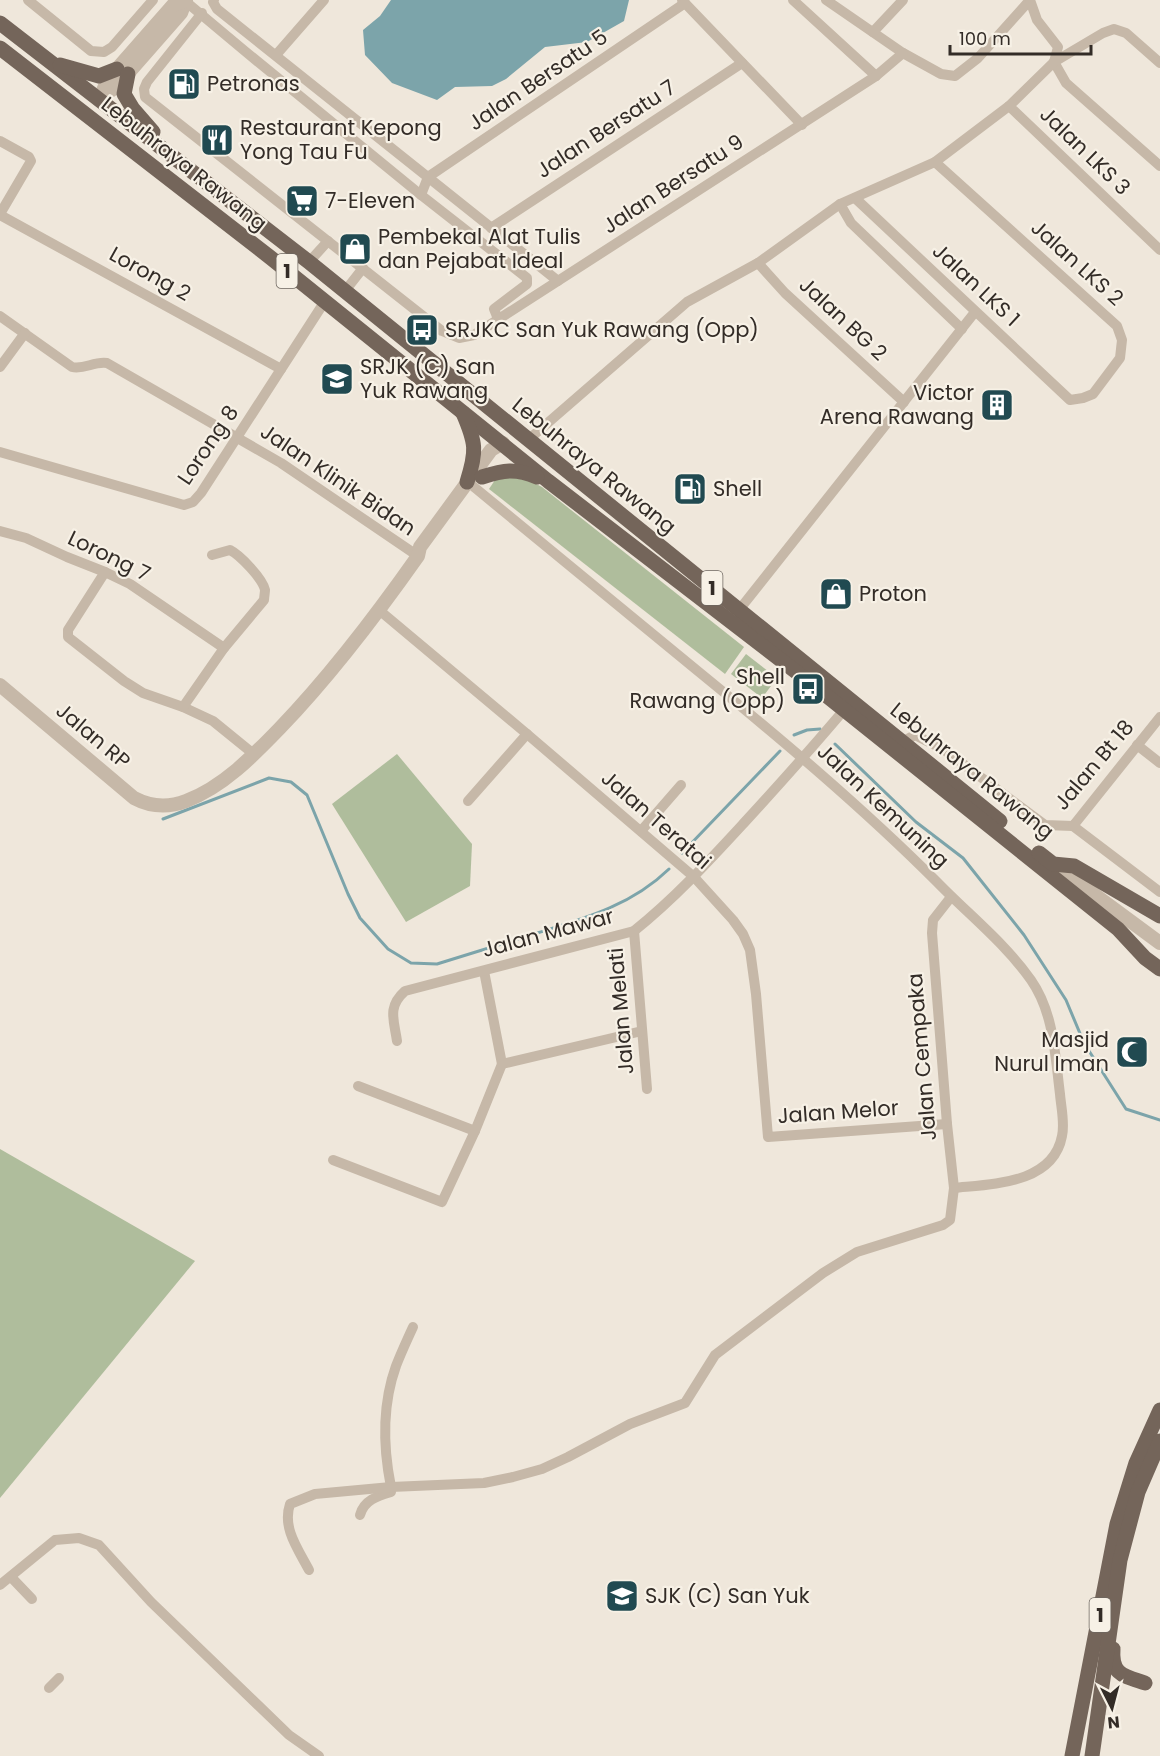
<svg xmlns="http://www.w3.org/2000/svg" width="1160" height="1756" font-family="Poppins,sans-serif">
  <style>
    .green { fill: #afbd9c }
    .water { fill: #7ca4aa }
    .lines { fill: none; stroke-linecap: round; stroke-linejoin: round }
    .stream { stroke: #7ca4aa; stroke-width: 3 }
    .minor { stroke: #c6b8a8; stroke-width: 10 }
    .tertiary { stroke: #c6b8a8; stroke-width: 14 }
    .primary { stroke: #74655a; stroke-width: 15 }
    .labels { text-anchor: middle; stroke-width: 4.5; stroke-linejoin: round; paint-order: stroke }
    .shield { fill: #f7f1e6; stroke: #6e6760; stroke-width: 1.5 }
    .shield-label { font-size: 20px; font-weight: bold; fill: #332c27 }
    .street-label { font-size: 21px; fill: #332c27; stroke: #f7f1e6 }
    .poi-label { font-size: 21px; fill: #332c27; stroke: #f7f1e6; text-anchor: start }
  </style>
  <rect width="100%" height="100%" fill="#efe7db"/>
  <g class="green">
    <path d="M497,477h26l19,10 202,160 -19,27 -236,-185z"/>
    <path d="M746,654l31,24 -15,20 -31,-24z"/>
    <path d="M397,754l75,90 -2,42 -64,36 -74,-118z"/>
    <path d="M0,1149l195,112 -195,237z"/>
  </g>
  <path class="water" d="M391,0h238l-5,21 -37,21 -42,5 -39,32 -14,7 -37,1 -18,13 -45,-17 -27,-28 -2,-25 17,-14z"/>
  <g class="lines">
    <g class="stream">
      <path d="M794,735l13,-5 13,-1"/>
      <path d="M835,744l81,78 47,36 61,77 42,65 18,43 42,66 34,11"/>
      <path d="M163,819l106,-41 22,4 16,13 41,99 12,24 28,31 23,14 26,1c32,-10 64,-20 97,-30 49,-15 97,-28 135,-65"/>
      <path d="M682,853l98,-102"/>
    </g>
    <g class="minor">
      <path d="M28,0l63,51 13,1 8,-5 41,-47"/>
      <path d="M214,0l-1,2 4,7 341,272"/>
      <path d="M682,0l120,125"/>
      <path d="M793,0l83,76"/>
      <path d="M826,0l77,53 38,21 14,2 23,-18 52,-58"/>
      <path d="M1030,0l7,20 21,27 -4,15"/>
      <path d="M185,1l61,51 175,143 106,83v6l-33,25 4,10"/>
      <path d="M202,13l-55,69 -3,7 1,8 297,234 17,7 15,-3 402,-259 27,-23"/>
      <path d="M873,32l30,-32"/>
      <path d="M276,55l48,-55"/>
      <path d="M1054,62l12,21 94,83"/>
      <path d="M1009,106l151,144"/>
      <path d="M0,141l29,16 2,4 -31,53"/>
      <path d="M421,195l7,-18 257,-174"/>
      <path d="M855,198l215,202 13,-2 10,-4 27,-36 2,-18 -5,-14 -182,-164"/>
      <path d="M840,204l11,19 111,106"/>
      <path d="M0,215l281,154"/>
      <path d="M491,228l251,-165"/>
      <path d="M309,262l19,-21"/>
      <path d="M758,263l27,30 119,109"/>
      <path d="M345,291l18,-23"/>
      <path d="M0,316l72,51c12,3 22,-6 35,-4l174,100 137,93"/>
      <path d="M0,367l25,-34"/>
      <path d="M528,440l159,-138 71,-39 82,-59 95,-42 74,-56 45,-44 49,-29 11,-4 12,4 34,30"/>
      <path d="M0,452l184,53 9,-3 8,-9 124,-192"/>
      <path d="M474,487c75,62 150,124 225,185 82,67 163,135 238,210 31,32 68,61 94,98 23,33 24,75 29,114 1,13 5,29 2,42 -9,48 -70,48 -108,52"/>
      <path d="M0,531l26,7 41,19 38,15 25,12 94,64"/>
      <path d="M105,572l-37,58v7l56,44 19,12 40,14 30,14 42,34"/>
      <path d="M379,610l148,124 167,143 39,43 10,14 7,16 6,44 12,143 179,-13"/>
      <path d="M739,610l236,-298"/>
      <path d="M183,707l41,-59 40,-48c0,-2 1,-8 1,-10 -2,-11 -25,-35 -35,-40l-18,5"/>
      <path d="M902,742l13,-7 28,14 102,76 28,1 87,-109"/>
      <path d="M1137,745l23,18"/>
      <path d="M468,801l59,-67"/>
      <path d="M1073,826l87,66"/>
      <path d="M641,831l40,-46"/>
      <path d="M634,931l13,158"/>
      <path d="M484,971l18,93 140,-33"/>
      <path d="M397,1041c-3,-21 -10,-34 8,-50l229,-60c40,-32 74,-69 109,-107 34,-37 68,-75 101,-114"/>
      <path d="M358,1086l117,45"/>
      <path d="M333,1160l109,42 33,-71 27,-67"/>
      <path d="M391,1487c-8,-40 -9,-82 5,-121 5,-13 11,-26 17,-39"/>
      <path d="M360,1515c4,-15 18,-19 31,-23"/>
      <path d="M309,1570c-11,-21 -27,-42 -19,-66l25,-10 76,-7 93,-4 29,-6 29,-8 26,-12 62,-33 55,-21 30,-48 108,-82 34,-21 86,-27 7,-5 4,-32 -7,-64 -15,-191 1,-13 18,-23"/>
      <path d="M11,1577l21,22"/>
      <path d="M0,1585l55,-45 24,-2 20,7 52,57 138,133 30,21"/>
      <path d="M49,1688l10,-10"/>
    </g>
    <g class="tertiary">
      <path d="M99,99l18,-13 64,-73 5,-13"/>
      <path d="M99,100l9,-21 65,-74 12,-4"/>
      <path d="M0,685l134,113c17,9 34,10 52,3 37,-14 67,-45 94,-73 51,-53 95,-111 138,-172l2,-9 71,-97 12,-7"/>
      <path d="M1053,864l107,79"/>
    </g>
    <g class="primary">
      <path d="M0,23l309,239 691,559"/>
      <path d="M0,48l271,210 277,223 264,203 306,245 27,29 15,11"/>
      <path d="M60,65l39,11 18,-7"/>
      <path d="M128,74l-4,20 9,15 20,23"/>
      <path d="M463,413c13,30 14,38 4,69"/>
      <path d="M482,477c22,-7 33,-9 55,0"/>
      <path d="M1039,853l14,11 21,2 86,50"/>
      <path d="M1113,1649c-2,26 11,27 32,34"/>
      <path d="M1072,1756l45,-232 19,-61 24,-53"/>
      <path d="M1092,1756l28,-196 18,-68 22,-51"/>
    </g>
  </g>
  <defs>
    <g id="fuel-square" transform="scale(1.725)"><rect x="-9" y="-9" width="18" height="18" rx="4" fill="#214a51" stroke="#f7f1e6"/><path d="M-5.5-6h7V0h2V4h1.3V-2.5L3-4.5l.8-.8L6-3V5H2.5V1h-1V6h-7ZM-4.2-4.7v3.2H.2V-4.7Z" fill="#fff"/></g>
    <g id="restaurant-square" transform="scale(1.725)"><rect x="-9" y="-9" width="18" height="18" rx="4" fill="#214a51" stroke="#f7f1e6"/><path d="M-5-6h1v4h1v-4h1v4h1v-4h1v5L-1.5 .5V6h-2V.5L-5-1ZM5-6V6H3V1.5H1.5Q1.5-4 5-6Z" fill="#fff"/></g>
    <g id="supermarket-square" transform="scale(1.725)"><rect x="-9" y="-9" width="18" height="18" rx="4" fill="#214a51" stroke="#f7f1e6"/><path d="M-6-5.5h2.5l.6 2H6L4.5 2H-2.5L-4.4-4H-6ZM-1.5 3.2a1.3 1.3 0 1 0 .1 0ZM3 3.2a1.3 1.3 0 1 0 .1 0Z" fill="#fff"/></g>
    <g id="shop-square" transform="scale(1.725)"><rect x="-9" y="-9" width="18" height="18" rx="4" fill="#214a51" stroke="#f7f1e6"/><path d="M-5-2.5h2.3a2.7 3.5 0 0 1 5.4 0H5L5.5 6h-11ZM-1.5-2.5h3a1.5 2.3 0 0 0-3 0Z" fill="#fff"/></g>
    <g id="bus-square" transform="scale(1.725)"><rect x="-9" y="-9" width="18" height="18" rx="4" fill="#214a51" stroke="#f7f1e6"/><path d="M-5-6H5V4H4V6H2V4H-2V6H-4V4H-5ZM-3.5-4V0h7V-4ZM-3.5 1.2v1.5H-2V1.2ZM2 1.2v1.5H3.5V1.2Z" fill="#fff"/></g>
    <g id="school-square" transform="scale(1.725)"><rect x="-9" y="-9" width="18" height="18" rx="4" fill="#214a51" stroke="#f7f1e6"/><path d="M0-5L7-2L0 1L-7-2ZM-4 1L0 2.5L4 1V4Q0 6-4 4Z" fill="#fff"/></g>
    <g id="building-square" transform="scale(1.725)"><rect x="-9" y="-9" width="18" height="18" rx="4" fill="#214a51" stroke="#f7f1e6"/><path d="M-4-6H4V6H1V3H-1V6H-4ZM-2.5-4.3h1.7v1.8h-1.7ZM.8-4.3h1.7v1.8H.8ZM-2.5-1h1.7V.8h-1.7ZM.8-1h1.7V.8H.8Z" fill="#fff"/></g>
    <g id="mosque-square" transform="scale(1.725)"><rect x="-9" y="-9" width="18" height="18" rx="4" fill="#214a51" stroke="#f7f1e6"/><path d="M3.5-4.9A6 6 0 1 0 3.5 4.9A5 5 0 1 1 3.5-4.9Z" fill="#fff"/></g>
  </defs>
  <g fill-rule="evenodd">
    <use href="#fuel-square" x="184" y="84"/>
    <use href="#restaurant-square" x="217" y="140"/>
    <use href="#supermarket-square" x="302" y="201"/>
    <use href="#shop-square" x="355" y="249"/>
    <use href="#bus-square" x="422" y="330"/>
    <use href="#school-square" x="337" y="379"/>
    <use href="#building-square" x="997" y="405"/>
    <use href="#fuel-square" x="690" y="489"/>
    <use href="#shop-square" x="836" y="594"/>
    <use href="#bus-square" x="808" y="689"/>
    <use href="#mosque-square" x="1132" y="1052"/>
    <use href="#school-square" x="622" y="1596"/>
  </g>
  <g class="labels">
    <g class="shield">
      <rect x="276.5" y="254" width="21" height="34" rx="4.5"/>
      <rect x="701.5" y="571" width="21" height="34" rx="4.5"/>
      <rect x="1089.5" y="1598" width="21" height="34" rx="4.5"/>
    </g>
    <g class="shield-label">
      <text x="287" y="278">1</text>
      <text x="712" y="595">1</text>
      <text x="1100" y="1622">1</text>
    </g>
    <g class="street-label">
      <text transform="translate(538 80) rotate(-34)" y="7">Jalan Bersatu 5</text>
      <text transform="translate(606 129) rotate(-33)" y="7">Jalan Bersatu 7</text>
      <text transform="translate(1085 151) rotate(44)" y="7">Jalan LKS 3</text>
      <text transform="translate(184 164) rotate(38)" y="7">Lebuhraya Rawang</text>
      <text transform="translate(673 184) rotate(-33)" y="7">Jalan Bersatu 9</text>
      <text transform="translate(1077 263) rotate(42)" y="7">Jalan LKS 2</text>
      <text transform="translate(150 274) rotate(29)" y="7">Lorong 2</text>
      <text transform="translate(976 285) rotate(43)" y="7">Jalan LKS 1</text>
      <text transform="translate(843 319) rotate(43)" y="7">Jalan BG 2</text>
      <text transform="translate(208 445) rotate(-56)" y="7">Lorong 8</text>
      <text transform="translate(594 466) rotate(39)" y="7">Lebuhraya Rawang</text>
      <text transform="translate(338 480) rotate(34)" y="7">Jalan Klinik Bidan</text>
      <text transform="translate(109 556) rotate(26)" y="7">Lorong 7</text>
      <text transform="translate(93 736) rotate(40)" y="7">Jalan RP</text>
      <text transform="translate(1094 765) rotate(-50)" y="7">Jalan Bt 18</text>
      <text transform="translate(972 771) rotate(39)" y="7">Lebuhraya Rawang</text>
      <text transform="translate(883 806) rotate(43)" y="7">Jalan Kemuning</text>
      <text transform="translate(656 820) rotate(41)" y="7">Jalan Teratai</text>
      <text transform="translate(548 933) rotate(-15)" y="7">Jalan Mawar</text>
      <text transform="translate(621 1011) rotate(-95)" y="7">Jalan Melati</text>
      <text transform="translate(922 1057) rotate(-95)" y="7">Jalan Cempaka</text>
      <text transform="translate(838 1112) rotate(-4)" y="7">Jalan Melor</text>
    </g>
    <g class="poi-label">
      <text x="207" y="91">Petronas</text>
      <text x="240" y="135">Restaurant Kepong<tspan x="240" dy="24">Yong Tau Fu</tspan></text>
      <text x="325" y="208">7-Eleven</text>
      <text x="378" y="244">Pembekal Alat Tulis<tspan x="378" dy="24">dan Pejabat Ideal</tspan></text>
      <text x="445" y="337">SRJKC San Yuk Rawang (Opp)</text>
      <text x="360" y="374">SRJK (C) San<tspan x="360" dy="24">Yuk Rawang</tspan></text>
      <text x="974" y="400" text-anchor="end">Victor<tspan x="974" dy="24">Arena Rawang</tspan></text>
      <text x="713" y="496">Shell</text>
      <text x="859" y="601">Proton</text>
      <text x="785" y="684" text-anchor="end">Shell<tspan x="785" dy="24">Rawang (Opp)</tspan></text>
      <text x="1109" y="1047" text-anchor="end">Masjid<tspan x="1109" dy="24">Nurul Iman</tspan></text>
      <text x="645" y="1603">SJK (C) San Yuk</text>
    </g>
  </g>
  <g transform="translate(1112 1708) rotate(174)" stroke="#f7f1e6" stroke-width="4.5" paint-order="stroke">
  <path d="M0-4.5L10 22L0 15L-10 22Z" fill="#332c27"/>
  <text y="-9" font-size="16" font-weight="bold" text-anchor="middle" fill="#332c27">N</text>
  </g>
  <path d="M950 45v9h141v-9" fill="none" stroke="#332c27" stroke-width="3"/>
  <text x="959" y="45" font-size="18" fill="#332c27" stroke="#f7f1e6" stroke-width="4.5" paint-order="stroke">100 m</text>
</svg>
